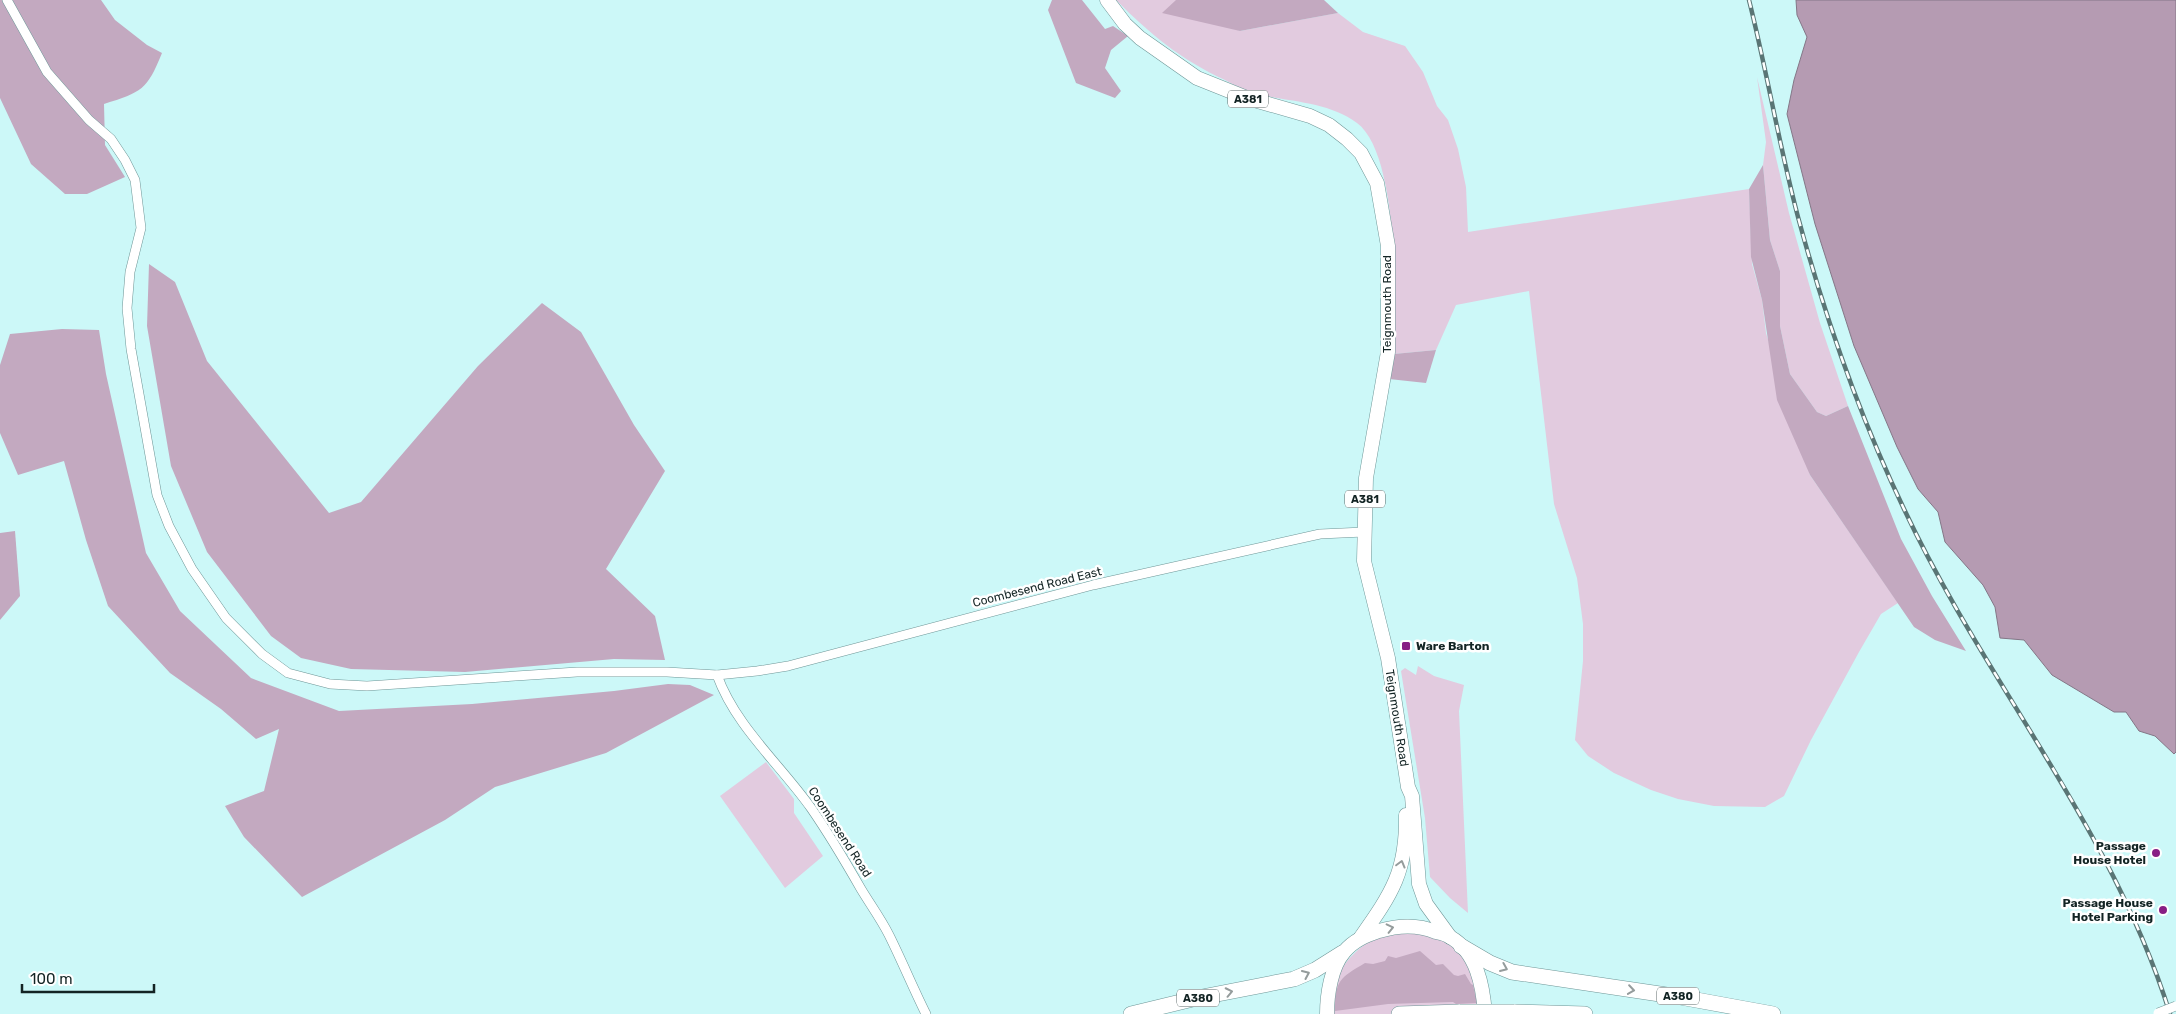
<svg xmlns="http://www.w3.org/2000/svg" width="2176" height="1014" font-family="Rubik,sans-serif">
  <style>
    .green { fill: #e2cbdf }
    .forest { fill: #c3a9c0 }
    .water { fill: #b59bb2; stroke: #847787 }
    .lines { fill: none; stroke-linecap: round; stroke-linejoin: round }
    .minor-casing { stroke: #6e9697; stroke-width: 10 }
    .primary-casing { stroke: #6e9697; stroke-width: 15 }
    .trunk-casing { stroke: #6e9697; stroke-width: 16 }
    .minor { stroke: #fff; stroke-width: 9 }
    .primary { stroke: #fff; stroke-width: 14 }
    .trunk { stroke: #fff; stroke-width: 15 }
    .rail-casing { stroke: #5a7575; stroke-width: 4.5 }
    .rail { stroke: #fff; stroke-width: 2.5; stroke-dasharray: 8; stroke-linecap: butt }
    .minor-bridge-casing { stroke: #6e9697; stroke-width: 10; stroke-linecap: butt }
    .trunk-bridge-casing { stroke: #6e9697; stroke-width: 16; stroke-linecap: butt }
    .minor-bridge { stroke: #fff; stroke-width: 9 }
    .trunk-bridge { stroke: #fff; stroke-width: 15 }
    .oneway { stroke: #959c9c }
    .poi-dot { fill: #881e84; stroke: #fff; stroke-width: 2 }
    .labels { text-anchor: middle; stroke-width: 5; stroke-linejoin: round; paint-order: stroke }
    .shield { fill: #fff; stroke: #5a6666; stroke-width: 1 }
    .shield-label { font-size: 11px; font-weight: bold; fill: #132424 }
    .street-label { font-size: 12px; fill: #132424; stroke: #fff }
    .poi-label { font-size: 12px; font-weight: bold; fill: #132424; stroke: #fff; text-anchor: end }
  </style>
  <rect width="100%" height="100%" fill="#ccf8f8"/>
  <g class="green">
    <path d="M1116,0h61l63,31 98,-18 25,19 42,14 18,26 14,34 11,14 10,29 8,38 2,45 281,-43 3,75 10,36 4,33 44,142 88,128 -17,11 -22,38 -48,88 -27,56 -19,11 -51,-1 -36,-7 -27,-9 -37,-17 -26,-17 -13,-16 8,-79v-37l-6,-46 -23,-74 -25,-213 -73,14 -20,45 -42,4c2,-49 5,-200 -37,-231 -29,-22 -70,-21 -104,-30 -10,-3 -19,-8 -28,-13 -44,-20 -75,-46 -109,-80z"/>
    <path d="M1757,77l32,136 31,110 28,83 -22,10 -9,-4 -27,-38 -10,-48v-55l-10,-31 -7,-75 3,-23z"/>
    <path d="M1418,666l16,10 30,9 -5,26 9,202 -18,-15 -20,-21 -5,-59 -24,-147 4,-3 11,7z"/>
    <path d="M766,762l28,37v14l29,43 -38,32 -65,-92z"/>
    <path d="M1413,931c10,3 22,4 30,9 30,17 32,44 38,74h-148c0,-9 0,-19 2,-27 5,-24 25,-43 48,-52 9,-3 21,-3 30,-4z"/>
  </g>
  <g class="forest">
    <path d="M0,0h101l14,20 32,25 15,8c-15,37 -20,39 -58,51l1,41 20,32 -38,17h-22l-34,-30 -31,-66z"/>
    <path d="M1052,0h30l23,29 8,-3 15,10 -17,14 -6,18 16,23 -6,7 -39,-15 -28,-73z"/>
    <path d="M1176,0h148l14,13 -98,18 -78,-18z"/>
    <path d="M1763,165l7,75 10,31v55l10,48 27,38 9,4 22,-10 53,133 31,57 34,55 -31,-11 -21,-13 -104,-152 -33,-75 -15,-100 -11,-43 -2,-68z"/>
    <path d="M149,264l26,18 32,79 122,152 32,-11 117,-136 64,-63 39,29 53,93 31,46 -59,98 49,47 10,44 -51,-1 -149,13 -114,-3 -50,-11 -30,-22 -64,-84 -36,-86 -24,-140z"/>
    <path d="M62,329l37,1 7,44 40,179 34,58 71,67 88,33 133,-7 142,-13 54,-7 22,1 24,10 -108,58 -111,34 -50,33 -143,77 -58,-60 -19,-31 39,-15 15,-62 -23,10 -35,-30 -51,-36 -62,-67 -22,-66 -22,-79 -46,14 -18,-42v-68l10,-31z"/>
    <path d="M1436,350l-10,33 -37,-4 5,-25z"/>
    <path d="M15,531l5,65 -20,24v-87z"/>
    <path d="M1420,951l16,14 7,-1 11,11 4,1 7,-2 6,10 2,1 4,18 -21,1 -3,-2 -65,2 -53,7c0,-31 5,-33 30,-48l8,1 12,-3 3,-5 8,2z"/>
  </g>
  <path class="water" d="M1796,0h380v752l-2,2 -19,-18 -16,-5 -13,-19h-12l-62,-37 -28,-35 -24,-2 -5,-31 -12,-22 -38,-43 -7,-30 -20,-23 -21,-42 -43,-101 -39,-122 -28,-110 7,-34 13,-43 -10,-22z"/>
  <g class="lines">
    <g class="minor-casing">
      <g id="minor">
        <path d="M7,0l40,72 42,48 22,19 14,21 10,20 6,48 -11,44 -3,36 4,41 26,146 12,31 23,43 34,49 36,36 26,19 42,11 37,2 210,-14h90l50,3 40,-4 31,-5 305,-81 227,-51 44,-2"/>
        <path d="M717,675c19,52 62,88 94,133 18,26 34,53 50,81 9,15 20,30 28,46 13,26 24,53 37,79"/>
      </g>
    </g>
    <g class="primary-casing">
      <g id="primary">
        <path d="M1107,0l18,24 15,14 57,40 50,20 63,18 19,9 18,14 14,14 16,30 11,63v106l-22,126 -2,83 24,97 20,129 4,9 7,88 7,20 24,33"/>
        <path d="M1361,937c31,-44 46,-66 45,-122"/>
        <path d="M1327,1014c0,-19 4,-47 17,-62 10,-12 21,-16 35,-21 20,-6 38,-7 57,1 4,1 10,2 14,5 27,15 33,49 35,77"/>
      </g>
    </g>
    <g class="trunk-casing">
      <g id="trunk">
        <path d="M1461,946l29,17 22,9 168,25 93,17"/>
        <path d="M1514,1012l71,2"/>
        <path d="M1131,1014l66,-16 97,-19 21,-9 27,-17"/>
        <path d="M1399,1014l61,-2"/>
      </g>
    </g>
    <use href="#minor" class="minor"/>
    <use href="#primary" class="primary"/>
    <use href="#trunk" class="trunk"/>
    <g class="rail-casing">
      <path id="rail" d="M1749,0c18,72 30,145 49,217 27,100 61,198 106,292 81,173 209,320 266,505"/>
    </g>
    <use href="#rail" class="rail"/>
    <g class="minor-bridge-casing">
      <path id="minor-bridge" d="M2158,1013l18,-7"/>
    </g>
    <g class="trunk-bridge-casing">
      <path id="trunk-bridge" d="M1460,1012h54"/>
    </g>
    <use href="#minor-bridge" class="minor-bridge"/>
    <use href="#trunk-bridge" class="trunk-bridge"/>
  </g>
  <defs><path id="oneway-chevron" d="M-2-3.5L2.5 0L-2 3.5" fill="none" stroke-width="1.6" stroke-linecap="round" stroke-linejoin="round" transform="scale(1.25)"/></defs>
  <g class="oneway">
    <use href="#oneway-chevron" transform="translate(1401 864) rotate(-75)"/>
    <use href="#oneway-chevron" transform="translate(1390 928) rotate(-13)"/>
    <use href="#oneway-chevron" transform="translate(1504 968) rotate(23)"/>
    <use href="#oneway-chevron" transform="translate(1306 974) rotate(-24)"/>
    <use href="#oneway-chevron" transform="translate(1631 990) rotate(8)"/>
    <use href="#oneway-chevron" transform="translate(1229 992) rotate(-12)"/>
  </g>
  <g class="poi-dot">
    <rect x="1401" y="641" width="10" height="10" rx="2.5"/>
    <circle cx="2156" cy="853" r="5"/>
    <circle cx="2163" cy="910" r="5"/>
  </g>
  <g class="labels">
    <g class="shield">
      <rect x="1228" y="90.5" width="40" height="17" rx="4"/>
      <rect x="1345" y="490.5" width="40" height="17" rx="4"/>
      <rect x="1657" y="987.5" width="42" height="17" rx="4"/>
      <rect x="1177" y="989.5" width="42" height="17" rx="4"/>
    </g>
    <g class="shield-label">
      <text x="1248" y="103">A381</text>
      <text x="1365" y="503">A381</text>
      <text x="1678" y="1000">A380</text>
      <text x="1198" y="1002">A380</text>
    </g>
    <g class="street-label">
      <text transform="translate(1387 304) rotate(-90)" y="4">Teignmouth Road</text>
      <text transform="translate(1037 587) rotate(-14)" y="4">Coombesend Road East</text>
      <text transform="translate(1397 718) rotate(81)" y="4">Teignmouth Road</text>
      <text transform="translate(840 832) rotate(57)" y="4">Coombesend Road</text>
    </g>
    <g class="poi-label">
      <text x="1416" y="650" text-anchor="start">Ware Barton</text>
      <text x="2146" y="850">Passage<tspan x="2146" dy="14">House Hotel</tspan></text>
      <text x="2153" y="907">Passage House<tspan x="2153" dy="14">Hotel Parking</tspan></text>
    </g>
  </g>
  <path d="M22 984v8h132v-8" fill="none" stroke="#132424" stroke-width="2.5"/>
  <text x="30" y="984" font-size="15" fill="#132424" stroke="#ffffff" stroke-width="4" paint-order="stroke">100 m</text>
</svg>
